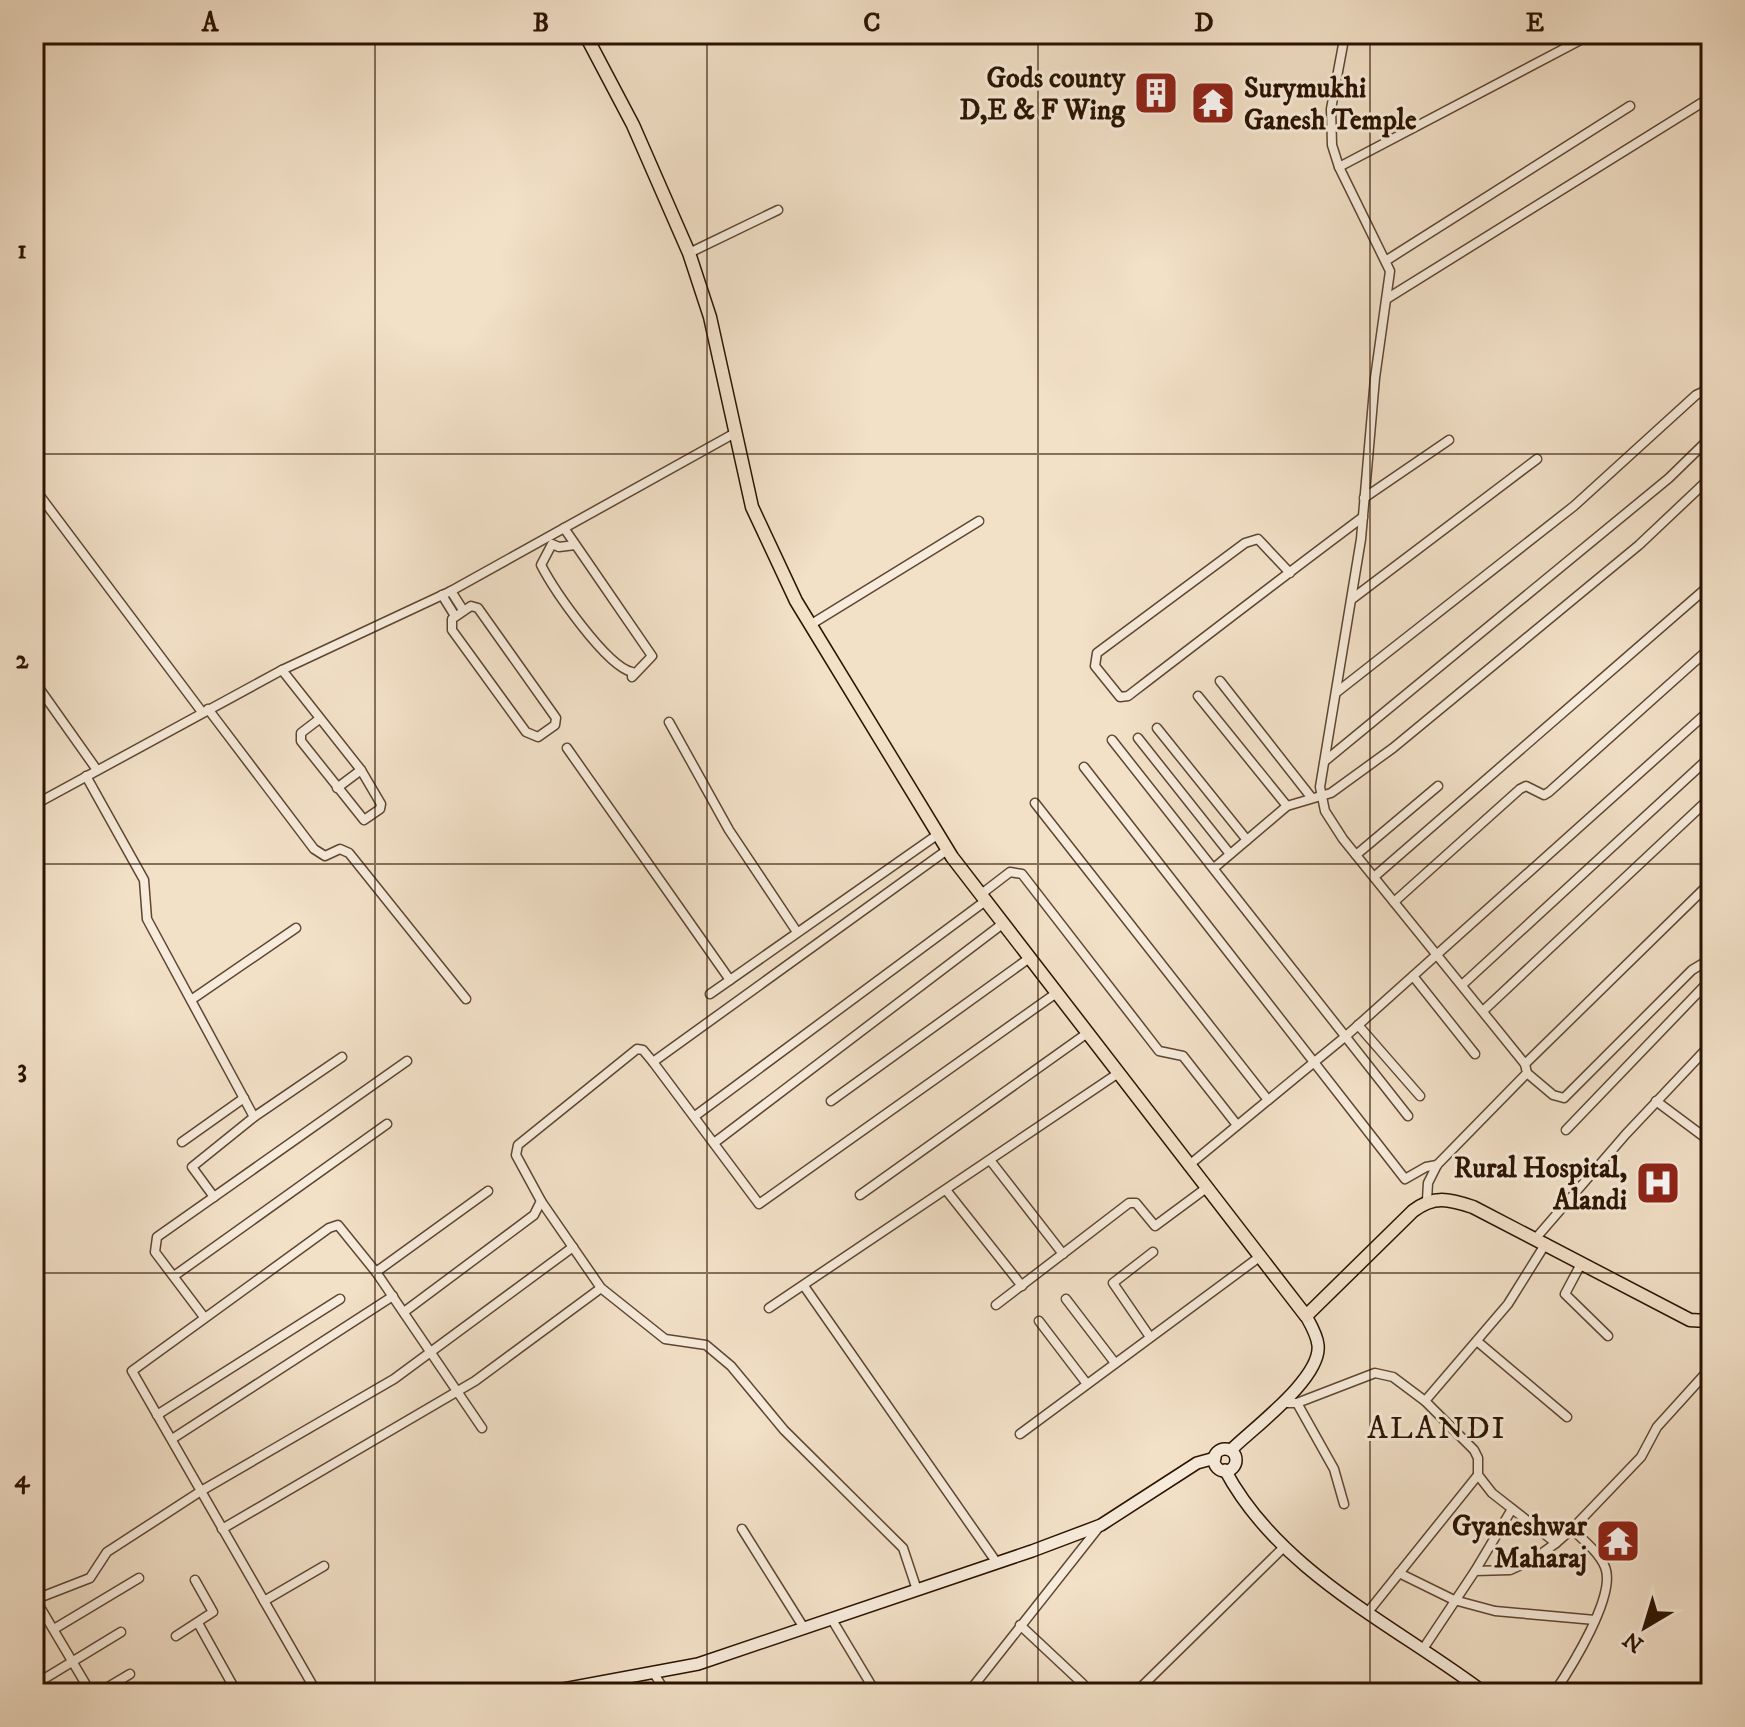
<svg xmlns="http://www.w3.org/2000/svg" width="1745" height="1727" font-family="'IM FELL DW Pica',serif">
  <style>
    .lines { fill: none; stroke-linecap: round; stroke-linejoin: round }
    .street-casing { stroke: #5d4632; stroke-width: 11 }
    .secondary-casing { stroke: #2b1300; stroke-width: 14 }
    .primary-casing { stroke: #2b1300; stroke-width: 15 }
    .street { stroke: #f7ebdb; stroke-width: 8 }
    .secondary { stroke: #f7ebdb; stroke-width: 11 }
    .primary { stroke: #f2e0c7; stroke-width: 12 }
    .grid { fill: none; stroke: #2b1300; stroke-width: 2; stroke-opacity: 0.55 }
    .labels { text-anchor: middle; stroke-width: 6; stroke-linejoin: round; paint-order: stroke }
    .poi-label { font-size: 28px; font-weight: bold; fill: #2b1300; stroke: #f7ebdb; text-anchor: end }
    .quarter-label { font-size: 32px; letter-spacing: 2px; fill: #2b1300; stroke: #f7ebdb }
    .neatline { fill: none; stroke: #2b1300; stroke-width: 3 }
    .grid-label { font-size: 26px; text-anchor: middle; font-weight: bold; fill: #2b1300 }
  </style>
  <rect width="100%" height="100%" fill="#f2e0c7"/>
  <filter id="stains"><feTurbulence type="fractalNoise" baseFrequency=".0025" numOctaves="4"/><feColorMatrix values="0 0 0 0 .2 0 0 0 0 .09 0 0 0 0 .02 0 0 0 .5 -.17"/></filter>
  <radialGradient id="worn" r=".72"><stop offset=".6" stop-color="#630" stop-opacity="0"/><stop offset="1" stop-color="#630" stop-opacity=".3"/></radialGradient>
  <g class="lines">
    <g class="street-casing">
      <g id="street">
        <path d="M1345,34l-14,75 1,36 7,22 51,104 -15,107 -14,161 -41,248 5,24 18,28 182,225 2,9 -90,92 -9,18 -1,17"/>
        <path d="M1339,167l253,-133"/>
        <path d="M689,253l89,-43"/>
        <path d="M1387,260l243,-154"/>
        <path d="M1388,298l323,-201"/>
        <path d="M34,488l168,224"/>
        <path d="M1364,498l85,-58"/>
        <path d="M564,528l9,13 79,115 -20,21v-5c-26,-6 -78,-82 -91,-107l11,-21 7,3 16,-2"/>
        <path d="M1290,573l-32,-34 -13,4 -148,110 -2,13 25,31 8,-1c78,-60 156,-120 235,-179"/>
        <path d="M451,591l12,19"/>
        <path d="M442,595l13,21"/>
        <path d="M1352,599l185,-140"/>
        <path d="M471,606l7,2 78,110 -1,7 -17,12 -12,-5 -74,-102v-11z"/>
        <path d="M810,625l169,-104"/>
        <path d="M282,670l79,100 20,34 -1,5 -16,11 -63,-79v-8l17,-13"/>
        <path d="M34,681l63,89"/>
        <path d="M1220,681l91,116"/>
        <path d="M1337,692l237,-186 122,-111 15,-7"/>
        <path d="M1198,696l89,110"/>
        <path d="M208,709l106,140 11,7 15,-7 9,4 117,146"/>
        <path d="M669,722l60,108 68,102"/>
        <path d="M1157,728l90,112"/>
        <path d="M1138,738l92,116"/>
        <path d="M1112,740l296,376"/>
        <path d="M567,748l163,232"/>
        <path d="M1325,761l344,-283 42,-41"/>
        <path d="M1084,767l321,412 21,-12 11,-2"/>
        <path d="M86,776l58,104 3,39 107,198"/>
        <path d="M337,788l24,-18"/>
        <path d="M1035,803l233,297"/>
        <path d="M34,805l248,-135 169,-79 284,-158"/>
        <path d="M1356,855l82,-69"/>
        <path d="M1214,868l73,-62 44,-13 62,-45 246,-203 72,-68"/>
        <path d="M1374,877l337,-293"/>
        <path d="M980,895l30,-23 12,2 137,177 24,5 54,69"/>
        <path d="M1394,902l126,-113 6,-3 18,9 5,-3 162,-145"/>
        <path d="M1413,976l62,78"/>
        <path d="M1462,985l249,-229"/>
        <path d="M710,994l227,-159"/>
        <path d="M191,1000l105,-72"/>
        <path d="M1483,1011l228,-214"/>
        <path d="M1358,1025l62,71"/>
        <path d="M653,1062l294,-212"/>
        <path d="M1525,1064l186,-182"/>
        <path d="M1527,1073l26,22 11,3 128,-128 10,-6 9,2"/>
        <path d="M831,1101l197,-142"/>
        <path d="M1656,1101l55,41"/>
        <path d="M695,1116l289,-214"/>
        <path d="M1566,1130l145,-151"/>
        <path d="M182,1142l62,-44"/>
        <path d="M714,1143l287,-218"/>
        <path d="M990,1160l73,94"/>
        <path d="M1188,1166l158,-130 365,-327"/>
        <path d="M946,1190l76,96"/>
        <path d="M860,1195l226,-161"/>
        <path d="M214,1197l-22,-30 62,-50 88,-60"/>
        <path d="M541,1201l60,87 64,51 41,6 25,21 53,64 119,118 14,42"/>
        <path d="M1536,1238l90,-104 85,-90"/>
        <path d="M1546,1243l-38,61 -83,97 49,49 4,8v17l14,18 64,50 16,-14"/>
        <path d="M1582,1262l-17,32 43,42"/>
        <path d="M376,1272l112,-81"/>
        <path d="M174,1276l213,-152"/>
        <path d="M804,1286l193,277"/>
        <path d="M1066,1299l49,64"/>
        <path d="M996,1305l133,-102h7l19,23 50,-37"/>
        <path d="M769,1308l348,-234"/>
        <path d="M404,1312l130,-97 7,-14 -25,-46 2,-10 119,-96 6,1 10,12 106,142 296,-210"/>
        <path d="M204,1317l-49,-65 2,-15 250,-176"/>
        <path d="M1039,1321l48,63"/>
        <path d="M1150,1337l-37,-54 40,-31"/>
        <path d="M1478,1342l89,75"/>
        <path d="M1285,1403h12l78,-30 18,4 32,24"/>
        <path d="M1297,1403l37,66 10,35"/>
        <path d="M157,1415l183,-116"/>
        <path d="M1020,1434l238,-176"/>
        <path d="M172,1439l221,-143"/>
        <path d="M222,1529l253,-148 126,-93"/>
        <path d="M742,1529l62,99"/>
        <path d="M1475,1571l37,-62"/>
        <path d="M1399,1573l55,27 41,11 100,9"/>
        <path d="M34,1597l57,96"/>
        <path d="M36,1599l54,-21 17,-26 94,-61 193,-112 179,-132"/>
        <path d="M264,1601l60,-35"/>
        <path d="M1368,1612l110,-137"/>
        <path d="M831,1618l45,75"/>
        <path d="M198,1623l39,70"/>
        <path d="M1020,1625l63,59"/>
        <path d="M54,1629l85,-51"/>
        <path d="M176,1636l37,-24 -18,-32"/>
        <path d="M1423,1649l52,-78 35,-1 24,-11 22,-16"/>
        <path d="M655,1675l11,18"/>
        <path d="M34,1685l87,-53"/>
        <path d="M98,1693l32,-19"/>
        <path d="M317,1693l-185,-322 197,-143 9,-3 38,47 106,156"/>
        <path d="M968,1693l131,-166"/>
        <path d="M1135,1693l149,-146"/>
        <path d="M1554,1693c16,-24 63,-98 51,-126 -6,-15 -22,-27 -33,-38l69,-72 16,-30 48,-53 4,-26 -2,-27"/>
      </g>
    </g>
    <g class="secondary-casing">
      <g id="secondary">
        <circle cx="1225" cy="1460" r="11"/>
        <path d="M1231,1450c21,-21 91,-72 87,-105 -1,-10 -7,-20 -12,-29"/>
        <path d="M1225,1470c55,103 170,155 260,223"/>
        <path d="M542,1693l156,-29 334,-113 69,-26 96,-62 18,-5"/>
      </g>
    </g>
    <g class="primary-casing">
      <path id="primary" d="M585,34l48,91 56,128 21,64 42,190 44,94 156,256 354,459 107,-105c21,-16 36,-12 60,-4l217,113 17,1 4,-4"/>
    </g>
    <use href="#street" class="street"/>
    <use href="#secondary" class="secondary"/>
    <use href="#primary" class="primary"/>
  </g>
  <path class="grid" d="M375,34v1659M707,34v1659M1038,34v1659M1370,34v1659M34,454h1677M34,864h1677M34,1273h1677"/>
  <defs>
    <g id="building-square" transform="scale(2.3)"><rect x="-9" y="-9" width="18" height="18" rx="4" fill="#8f2418" stroke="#f7ebdb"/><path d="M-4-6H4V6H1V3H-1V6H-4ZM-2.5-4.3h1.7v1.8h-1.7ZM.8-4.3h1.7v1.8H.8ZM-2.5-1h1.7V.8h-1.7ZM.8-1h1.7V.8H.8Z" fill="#fff"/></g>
    <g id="temple-square" transform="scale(2.3)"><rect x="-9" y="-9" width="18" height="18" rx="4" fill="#8f2418" stroke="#f7ebdb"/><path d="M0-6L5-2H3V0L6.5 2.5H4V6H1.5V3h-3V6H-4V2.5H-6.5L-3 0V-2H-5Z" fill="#fff"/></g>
    <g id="hospital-square" transform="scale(2.3)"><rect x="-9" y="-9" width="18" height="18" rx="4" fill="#8f2418" stroke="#f7ebdb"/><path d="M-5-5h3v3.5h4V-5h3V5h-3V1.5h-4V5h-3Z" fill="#fff"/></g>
  </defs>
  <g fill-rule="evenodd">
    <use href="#building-square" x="1156" y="93"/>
    <use href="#temple-square" x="1213" y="103"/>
    <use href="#hospital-square" x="1658" y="1183"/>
    <use href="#temple-square" x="1618" y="1541"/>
  </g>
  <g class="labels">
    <g class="poi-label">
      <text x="1125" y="87">Gods county<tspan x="1125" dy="32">D,E &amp; F Wing</tspan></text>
      <text x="1244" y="97" text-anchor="start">Surymukhi<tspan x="1244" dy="32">Ganesh Temple</tspan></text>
      <text x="1627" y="1177">Rural Hospital,<tspan x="1627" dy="32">Alandi</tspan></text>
      <text x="1587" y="1535">Gyaneshwar<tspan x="1587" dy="32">Maharaj</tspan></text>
    </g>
    <g class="quarter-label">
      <text x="1437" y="1438">ALANDI</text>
    </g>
  </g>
  <rect width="1745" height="1727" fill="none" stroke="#f2e0c7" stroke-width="88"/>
  <g transform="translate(1645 1627) rotate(218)" stroke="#f7ebdb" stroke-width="6" paint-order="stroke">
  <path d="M0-6L14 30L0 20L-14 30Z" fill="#2b1300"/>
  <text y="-12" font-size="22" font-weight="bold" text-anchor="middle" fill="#2b1300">N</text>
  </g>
  <rect x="44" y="44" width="1657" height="1639" class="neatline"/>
  <g class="grid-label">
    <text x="210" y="31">A</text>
    <text x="541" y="31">B</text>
    <text x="872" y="31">C</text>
    <text x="1204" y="31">D</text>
    <text x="1535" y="31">E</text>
    <text x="22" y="258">1</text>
    <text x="22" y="668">2</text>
    <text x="22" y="1077">3</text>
    <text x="22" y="1487">4</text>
  </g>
  <rect width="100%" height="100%" filter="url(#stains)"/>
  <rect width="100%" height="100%" fill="url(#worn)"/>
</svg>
